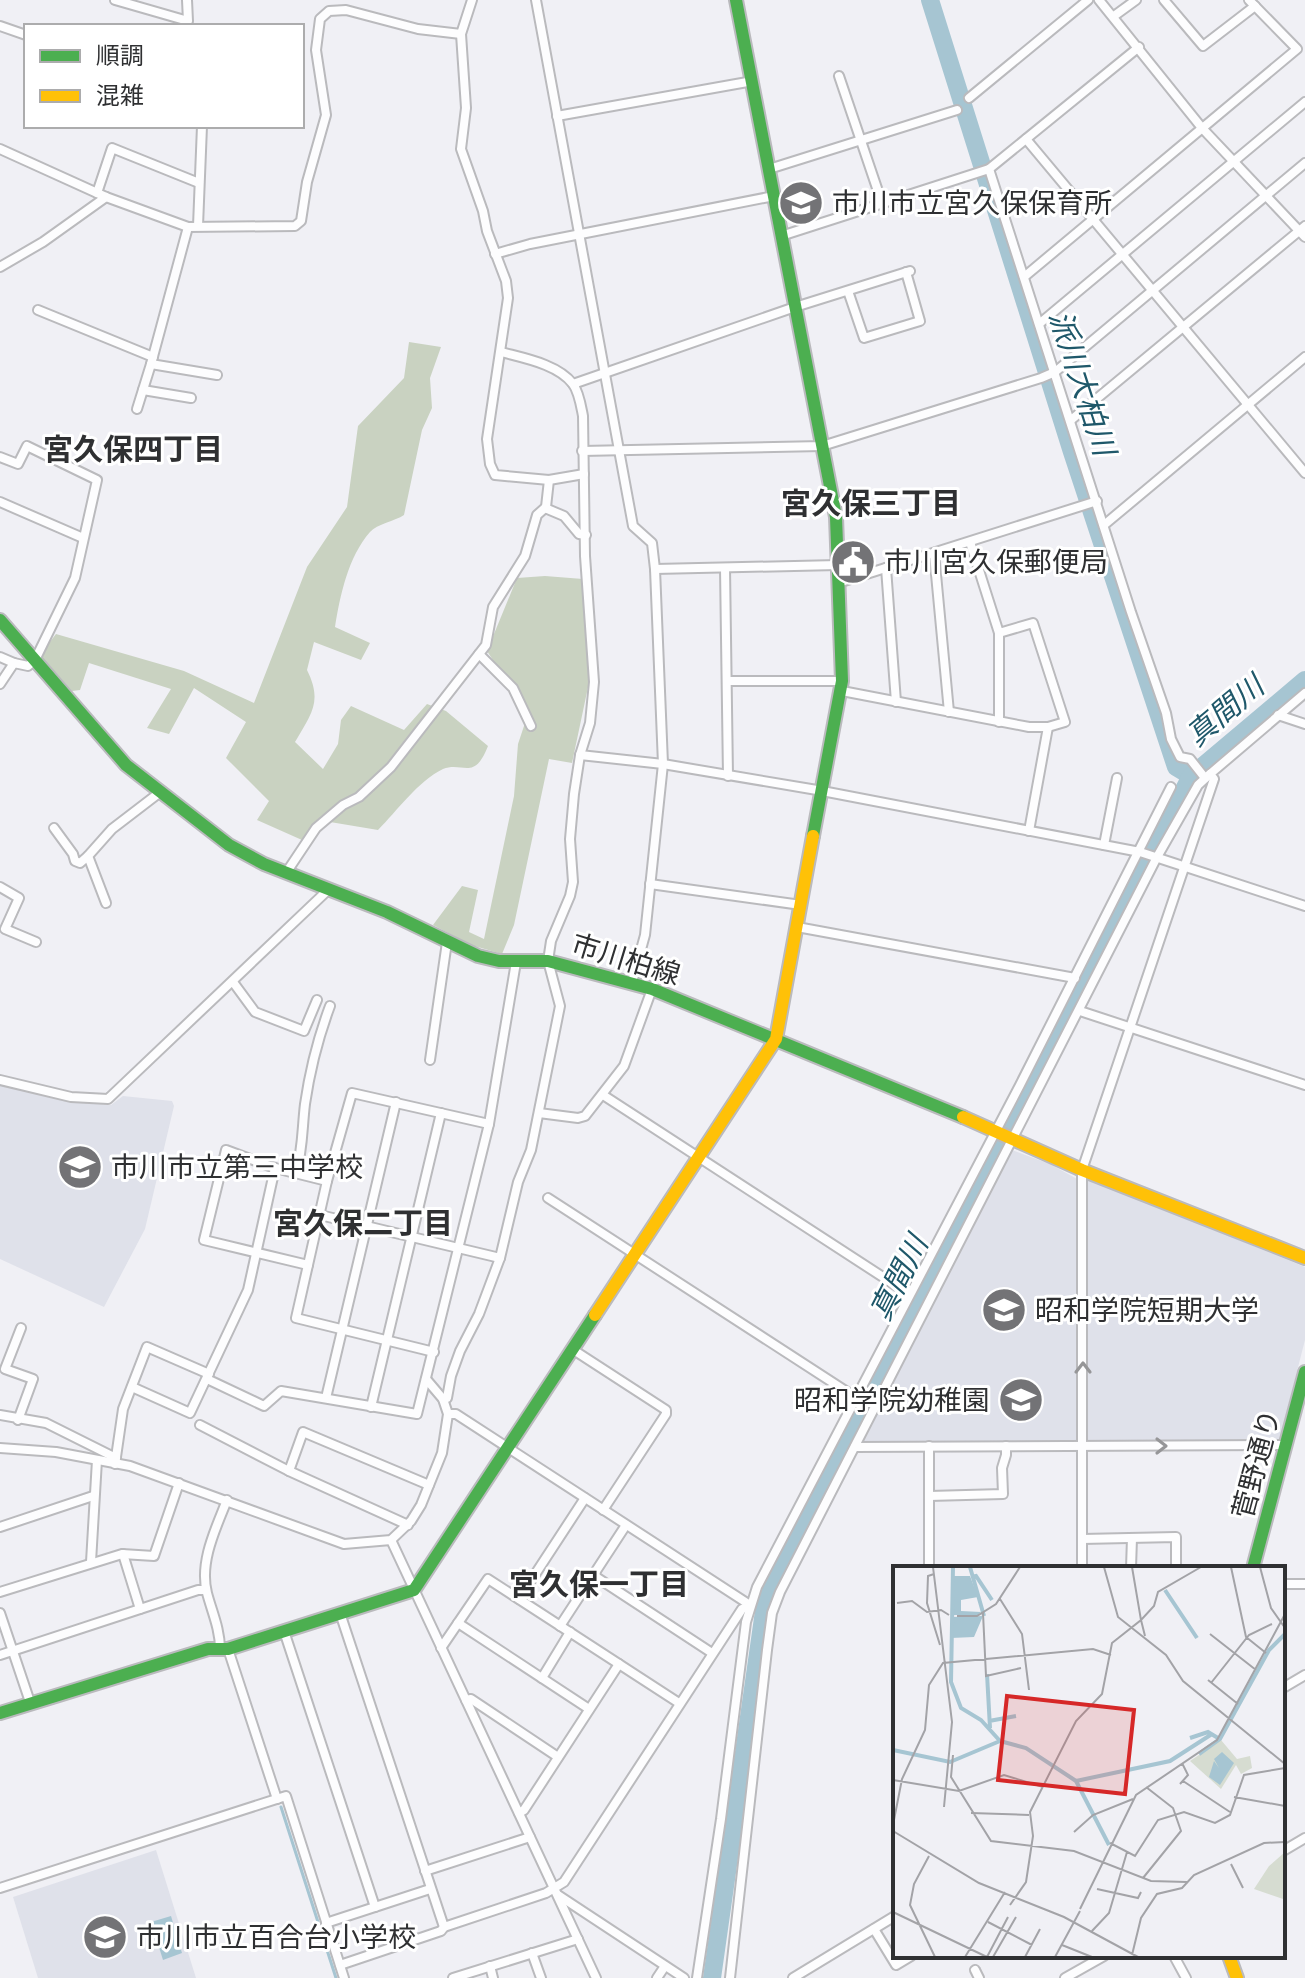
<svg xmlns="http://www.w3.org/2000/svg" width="1305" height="1978" font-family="'Noto Serif','Noto Sans JP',serif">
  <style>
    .built { fill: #dfe1ea }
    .forest { fill: #c9d2c1 }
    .water { fill: #a6c5d2 }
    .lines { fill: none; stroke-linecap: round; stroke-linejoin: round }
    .stream { stroke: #a6c5d2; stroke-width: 3 }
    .river { stroke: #a6c5d2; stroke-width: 18 }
    .street-casing { stroke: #bababd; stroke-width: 12 }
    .fast-casing { stroke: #bababd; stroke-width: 16 }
    .slow-casing { stroke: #bababd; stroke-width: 16 }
    .street { stroke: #fdfdfe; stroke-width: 8 }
    .fast { stroke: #4caf50; stroke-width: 12 }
    .slow { stroke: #ffc107; stroke-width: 12 }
    .oneway { stroke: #969698 }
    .labels { text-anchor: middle; stroke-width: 6; stroke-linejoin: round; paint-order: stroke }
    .poi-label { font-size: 28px; fill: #2f3032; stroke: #fff; text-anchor: start }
    .street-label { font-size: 28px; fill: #2f3032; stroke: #fff }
    .water-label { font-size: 30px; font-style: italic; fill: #1f586a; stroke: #fff }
    .neighbourhood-label { font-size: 30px; font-weight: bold; fill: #2f3032; stroke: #fff }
    .inset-river { fill: none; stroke: #a6c5d2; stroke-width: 4 }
    .inset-road { fill: none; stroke: #a3a3a7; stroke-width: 2 }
    .view { fill: #d62828; fill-opacity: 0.15; stroke: #d62828; stroke-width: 4 }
    .inset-edge { fill: none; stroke: #2f3032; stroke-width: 4 }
  </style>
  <rect width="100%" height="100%" fill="#f0f0f5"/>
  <g class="built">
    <path d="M0,1084l69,17 42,4 12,-9 49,5 2,5 -29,123 -41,78 -104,-48z"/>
    <path d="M1012,1150l38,14 29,16 -2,263 -216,1z"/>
    <path d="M1088,1178l217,89v73l-26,102h-191l-3,-259z"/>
    <path d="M156,1850l40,128h-158l-25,-81z"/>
  </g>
  <g class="forest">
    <path d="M409,342l32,5 -11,31 2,30 -10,22 -18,85c-9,6 -27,9 -34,17 -22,25 -30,64 -35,95l35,16 -9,17 -47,-18 -7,28c16,32 4,44 -12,72l28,27 15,-25 3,-24 10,-14 53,24 23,-26 19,7 42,35c-14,36 -25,15 -45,23 -25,12 -46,42 -65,61l-60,-10 -16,20 -45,-20 12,-19 -43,-43 20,-36 -52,-34 -25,46 -22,-6 24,-39 -82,-26 -9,27 -8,1 -32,-36 16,-21 128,37 70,32 53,-136 40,-60 11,-81 46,-48z"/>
    <path d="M545,576l38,3 8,94 -19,90 -23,-4 -35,166 -12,29 -31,-9 -38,-20 29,-39 16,4 -9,42 15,7 30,-143 4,-52 10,-30 -41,-63 30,-73z"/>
  </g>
  <path class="water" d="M171,1916l11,37 -19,7 -12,-38z"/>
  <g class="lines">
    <path class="stream" d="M281,1807l55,171"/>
    <g class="river">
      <path d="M930,0l142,452 104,315 15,9"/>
      <path d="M712,1978l54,-381 425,-821 114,-96"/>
    </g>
    <g class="street-casing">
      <g id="street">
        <path d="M115,0l73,21 -1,-21"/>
        <path d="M472,0l-11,34 5,74 -5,41 22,62 4,20 19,50 2,17 -21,141 3,25 5,11 54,5"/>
        <path d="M536,0l97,526 19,17 3,26 8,195 -18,171 -13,47"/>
        <path d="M1099,0l103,128 103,109"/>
        <path d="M1164,0l39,46 52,-40"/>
        <path d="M1114,16l22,-16"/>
        <path d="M0,26l26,9"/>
        <path d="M839,76l43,127"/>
        <path d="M969,98l119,-98"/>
        <path d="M557,116l196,-35"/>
        <path d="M1026,139l279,334"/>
        <path d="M0,149l106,48 82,30 107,-1 6,-5 6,-39 19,-67 -10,-65 4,-31 9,-8 17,-1 72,19 43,5"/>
        <path d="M769,169l188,-59"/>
        <path d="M989,169l142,443 35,101 5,26 9,18 10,2 15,19"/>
        <path d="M97,193l15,-45 87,35"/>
        <path d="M198,226l4,-100"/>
        <path d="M188,227l-37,137 66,11"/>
        <path d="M781,236l208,-67 150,-122"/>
        <path d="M495,254l35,-10 244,-48"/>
        <path d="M0,267l43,-25 63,-45"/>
        <path d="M1024,277l273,-228 -48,-49"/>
        <path d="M848,291l16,47 56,-17 -14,-49"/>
        <path d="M38,310l115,47"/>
        <path d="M1039,324l266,-222"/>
        <path d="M573,384l222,-77 115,-36"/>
        <path d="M143,390l48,8"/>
        <path d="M137,409l14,-45"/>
        <path d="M1071,420l234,-194"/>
        <path d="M582,451l240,-5 219,-68 14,-6 250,-209"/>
        <path d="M0,457l18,7 9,-18 70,34 -22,98 -40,82 -7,6 -14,-3 -14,21"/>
        <path d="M0,502l83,36"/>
        <path d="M545,508l19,8 15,18 7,1"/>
        <path d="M1104,525l201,-168"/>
        <path d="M934,553l15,159"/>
        <path d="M725,568l3,208"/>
        <path d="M886,568l10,134"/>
        <path d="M655,569l183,-4"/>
        <path d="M838,583l259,-82"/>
        <path d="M999,633v89"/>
        <path d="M479,654l34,34 18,38"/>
        <path d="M0,657l14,6"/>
        <path d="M727,681h115"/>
        <path d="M842,691l187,36h19l17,-5 -32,-99 -34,10 -29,-91"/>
        <path d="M1278,715l27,9"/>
        <path d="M580,755l83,9 154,26 323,62 165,54"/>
        <path d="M54,828l19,26 2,7 5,2 8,-7"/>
        <path d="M1029,831l19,-104"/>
        <path d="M1104,845l13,-67"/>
        <path d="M286,873l30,-45 27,-23 16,-8 32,-30 95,-122 7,-38 32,-51 12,-41 9,-8 3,-27 35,-6"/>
        <path d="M650,884l151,21"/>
        <path d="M0,887l19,11 -14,31 31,13"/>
        <path d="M106,903l-18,-47 24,-27 47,-36"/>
        <path d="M797,927l278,51"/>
        <path d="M233,982l22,30 49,19 13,-31"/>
        <path d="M1080,1011l225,74"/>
        <path d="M430,1060l17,-118"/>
        <path d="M0,1080l71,17 37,2 221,-210"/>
        <path d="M603,1095l306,199"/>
        <path d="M539,1113l39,5 7,-2 39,-50 28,-77"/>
        <path d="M296,1173c7,-24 6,-44 9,-69 5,-34 13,-66 25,-98"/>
        <path d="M548,1198l307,199"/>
        <path d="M320,1215l180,43"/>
        <path d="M308,1265l-104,-25 22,-90 49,18 52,13"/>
        <path d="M572,1349l94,61v4l-63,96"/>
        <path d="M434,1352l-138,-34 31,-137 25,-88 137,31"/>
        <path d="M207,1379l57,27 17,-15 136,23 72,-290 27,-162"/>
        <path d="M132,1387l58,26 58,-123 27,-122"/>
        <path d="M326,1398l70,-296"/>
        <path d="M443,1399l4,-1 4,-22 9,-25 19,-37 21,-56 18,-76 13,-32 29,-144 -12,-45 3,-20 19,-45 3,-14 -3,-43 4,-45 6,-39 10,-32 4,-41 -9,-126 -2,-140c-2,-10 -4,-24 -10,-32 -15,-20 -50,-26 -72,-32"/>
        <path d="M371,1407l70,-294"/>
        <path d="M0,1415l46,8 70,35"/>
        <path d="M18,1420l15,-41 -28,-10 16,-41"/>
        <path d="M200,1425l89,46 119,54"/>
        <path d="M929,1446v122"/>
        <path d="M855,1447l431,-2"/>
        <path d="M0,1448l56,4 74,14 214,78 47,-4 20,-19 10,-16 21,-52 6,-39 -5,-15 -17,-20"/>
        <path d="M115,1464l8,-55 24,-62 62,27"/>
        <path d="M289,1471l14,-39 126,53"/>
        <path d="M929,1496l74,-2 -1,-26 4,-13v-9"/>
        <path d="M0,1527l93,-31"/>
        <path d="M1082,1539l94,-2v31"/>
        <path d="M391,1540l205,438"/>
        <path d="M123,1554l17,55"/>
        <path d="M91,1562l6,-102"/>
        <path d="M1082,1568v-398l132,-391 -4,-5 95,-81"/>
        <path d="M1131,1568l1,-30"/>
        <path d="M593,1575l119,78"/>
        <path d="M1283,1584h22"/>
        <path d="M0,1592l122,-38 32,2 25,-73"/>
        <path d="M519,1599l66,-101"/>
        <path d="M0,1613l31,92"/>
        <path d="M340,1613l104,314 -3,4 -101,34"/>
        <path d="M458,1623l131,86"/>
        <path d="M560,1626l66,-101"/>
        <path d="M284,1631l91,276"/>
        <path d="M441,1648l47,-69 191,124"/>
        <path d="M220,1649c0,-20 -8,-37 -13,-56 -8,-31 9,-65 20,-93"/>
        <path d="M228,1649l49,150"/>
        <path d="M0,1655l198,-65h8"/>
        <path d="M542,1678l28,-46"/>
        <path d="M1283,1688l22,-13"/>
        <path d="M466,1700l5,-1 87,58"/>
        <path d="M519,1813l5,-3 95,-146"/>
        <path d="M1283,1851l22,-13"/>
        <path d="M425,1871l105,-34"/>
        <path d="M0,1888l286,-92 58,182"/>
        <path d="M558,1895l126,83"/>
        <path d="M326,1923l104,-34"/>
        <path d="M444,1927l102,-34 18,-11 178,-273 8,-4 -294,-191h-8"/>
        <path d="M874,1929l22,36 15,-9"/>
        <path d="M532,1953l9,25"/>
        <path d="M1174,1956l12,22"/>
        <path d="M490,1966l3,12"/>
        <path d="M975,1970l4,8"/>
        <path d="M453,1978l125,-39"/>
        <path d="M657,1978l8,-12"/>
        <path d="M697,1978l24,-159 25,-197 11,-35 263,-502 151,-298"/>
        <path d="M730,1978l37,-328 5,-37 8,-21 377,-735 41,-72 12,-11"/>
        <path d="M793,1978l102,-62"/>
        <path d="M1065,1978l39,-22"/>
      </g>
    </g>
    <g class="fast-casing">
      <g id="fast">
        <path d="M736,0l100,517 6,164 -29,155"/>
        <path d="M0,620l126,145 103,80 35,19 123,48 91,44 21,5h49l104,28 311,128"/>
        <path d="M1253,1568l52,-196"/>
        <path d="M0,1713l208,-64h20l186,-59 181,-275"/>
      </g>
    </g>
    <g class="slow-casing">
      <g id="slow">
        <path d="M963,1117l119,53 223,88"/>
        <path d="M595,1315l181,-276 37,-203"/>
        <path d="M1229,1956l8,22"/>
      </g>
    </g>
    <use href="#street" class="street"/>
    <use href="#fast" class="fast"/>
    <use href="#slow" class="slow"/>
  </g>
  <defs><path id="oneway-chevron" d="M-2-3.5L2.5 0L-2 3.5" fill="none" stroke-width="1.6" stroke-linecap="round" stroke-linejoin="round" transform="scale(2)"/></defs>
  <g class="oneway">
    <use href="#oneway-chevron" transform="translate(1083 1368) rotate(-90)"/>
    <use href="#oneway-chevron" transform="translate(1161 1446)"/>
  </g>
  <defs>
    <g id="school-disc" transform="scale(2.3)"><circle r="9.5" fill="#737376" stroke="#fff"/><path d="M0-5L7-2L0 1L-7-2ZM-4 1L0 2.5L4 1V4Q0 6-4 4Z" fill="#fff"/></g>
    <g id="civic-disc" transform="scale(2.3)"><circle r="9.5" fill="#737376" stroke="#fff"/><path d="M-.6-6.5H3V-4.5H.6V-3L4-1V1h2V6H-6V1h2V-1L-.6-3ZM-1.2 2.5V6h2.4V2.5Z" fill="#fff"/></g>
    <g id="university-disc" transform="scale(2.3)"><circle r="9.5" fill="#737376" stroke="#fff"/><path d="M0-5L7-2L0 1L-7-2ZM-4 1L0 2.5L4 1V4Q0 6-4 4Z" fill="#fff"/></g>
  </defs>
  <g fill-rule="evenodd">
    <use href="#school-disc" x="801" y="203"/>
    <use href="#civic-disc" x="853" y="562"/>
    <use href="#school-disc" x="80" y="1167"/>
    <use href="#university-disc" x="1004" y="1310"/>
    <use href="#school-disc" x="1021" y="1400"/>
    <use href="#school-disc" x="105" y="1937"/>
  </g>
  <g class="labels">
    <g class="poi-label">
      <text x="832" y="213">市川市立宮久保保育所</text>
      <text x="884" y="572">市川宮久保郵便局</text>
      <text x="111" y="1177">市川市立第三中学校</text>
      <text x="1035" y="1320">昭和学院短期大学</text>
      <text x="990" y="1410" text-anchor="end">昭和学院幼稚園</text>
      <text x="136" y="1947">市川市立百合台小学校</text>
    </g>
    <g class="street-label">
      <text transform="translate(626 959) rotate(17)" y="10">市川柏線</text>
      <text transform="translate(1256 1464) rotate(-75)" y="10">菅野通り</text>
    </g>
    <g class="water-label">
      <text transform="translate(1082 383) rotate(72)" y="10">派川大柏川</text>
      <text transform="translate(1225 711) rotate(-40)" y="10">真間川</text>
      <text transform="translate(899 1278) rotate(-63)" y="10">真間川</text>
    </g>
    <g class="neighbourhood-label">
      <text x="133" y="460">宮久保四丁目</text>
      <text x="871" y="514">宮久保三丁目</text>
      <text x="363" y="1234">宮久保二丁目</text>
      <text x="599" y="1595">宮久保一丁目</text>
    </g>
  </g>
  <g transform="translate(893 1566)">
    <rect width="392" height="392" fill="#f0f0f5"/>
    <path d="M328,174l16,19 13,-3 2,12 -11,6 -5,-9 -15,24 -31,-28zM392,286l-2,47 -29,-10 15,-23z" fill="#d6dcd1"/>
    <path d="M60,10h17l8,21 -17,3v11l20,1 -3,3h-26zM90,50l-9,21 -23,1 1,-21zM329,186l12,11 -14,22 -11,-8 5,-16 5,7 -5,-9z" fill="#a6c5d2"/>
    <path class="inset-river" d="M60,1l-2,115 10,26 20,12 19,21M77,1l14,49M78,11l5,-1 16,24M272,24l32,48M94,108l3,54M96,155l27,-5M297,172l18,-6 10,6M107,175l26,7 50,33 33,64M0,184l57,12 50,-21M306,188l21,-15 49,-89 16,-16M183,215l94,-20 42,-27"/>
    <path class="inset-road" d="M40,1l19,155 -8,85M211,1l14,50 48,38 17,26 102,83M338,1l15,70 20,16M367,1l11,41 14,20M41,8l-6,2 -1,27 13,42M107,33l22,35 7,56M4,37l15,-2 15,11 14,-2 8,5M90,47l3,63 35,-8M64,50h20l19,-12 24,-37M317,68l46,36M252,70l-4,-16 13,-14 4,-14 43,-25M315,114l30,24M318,117l38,-48 23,-11M60,189l-2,22 40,64 83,10 77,30 36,1M0,214l66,11 45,-16 39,12M290,215l47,31M287,218l8,-9 -6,-12M341,231l51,9M78,247l58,2M0,259l9,-46 23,-49 4,-45 14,-22 150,-14 18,6M0,265l86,52 85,34 74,40M181,266l19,-17 40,-16M217,277l25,13 23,-36 26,-8 31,11 15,-8 14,-40 41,-7M36,290l-15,28 -4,21 25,52M338,298l12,24M250,312l38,-47 -8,-23 -27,-21M204,323l41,9 3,-6M117,339l16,-23 7,-46 -3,-24 46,-91 26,-27 10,-51 29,-23 -9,-53M187,343l56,-114 81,-55 68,-126M0,346l94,45M95,356l44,23M199,365l17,-18 18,-61M169,379l30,12M239,389l9,-37 16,-24 25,-6 12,-13 70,-32 21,-1M72,391l40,-65M94,391l21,-40M100,391l23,-40M132,391l15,-28M162,391l25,-46"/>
    <path class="view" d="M114,130l127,14 -9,84 -127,-14z"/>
    <rect width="392" height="392" class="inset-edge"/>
  </g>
  <rect x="24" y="24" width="280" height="104" fill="#ffffff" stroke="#acacad" stroke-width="2"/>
  <rect x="40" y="50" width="40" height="12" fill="#4caf50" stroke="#acacad" stroke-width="2"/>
  <text x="96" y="64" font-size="24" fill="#2f3032">順調</text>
  <rect x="40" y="90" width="40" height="12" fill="#ffc107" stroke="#acacad" stroke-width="2"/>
  <text x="96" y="104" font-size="24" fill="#2f3032">混雑</text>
</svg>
